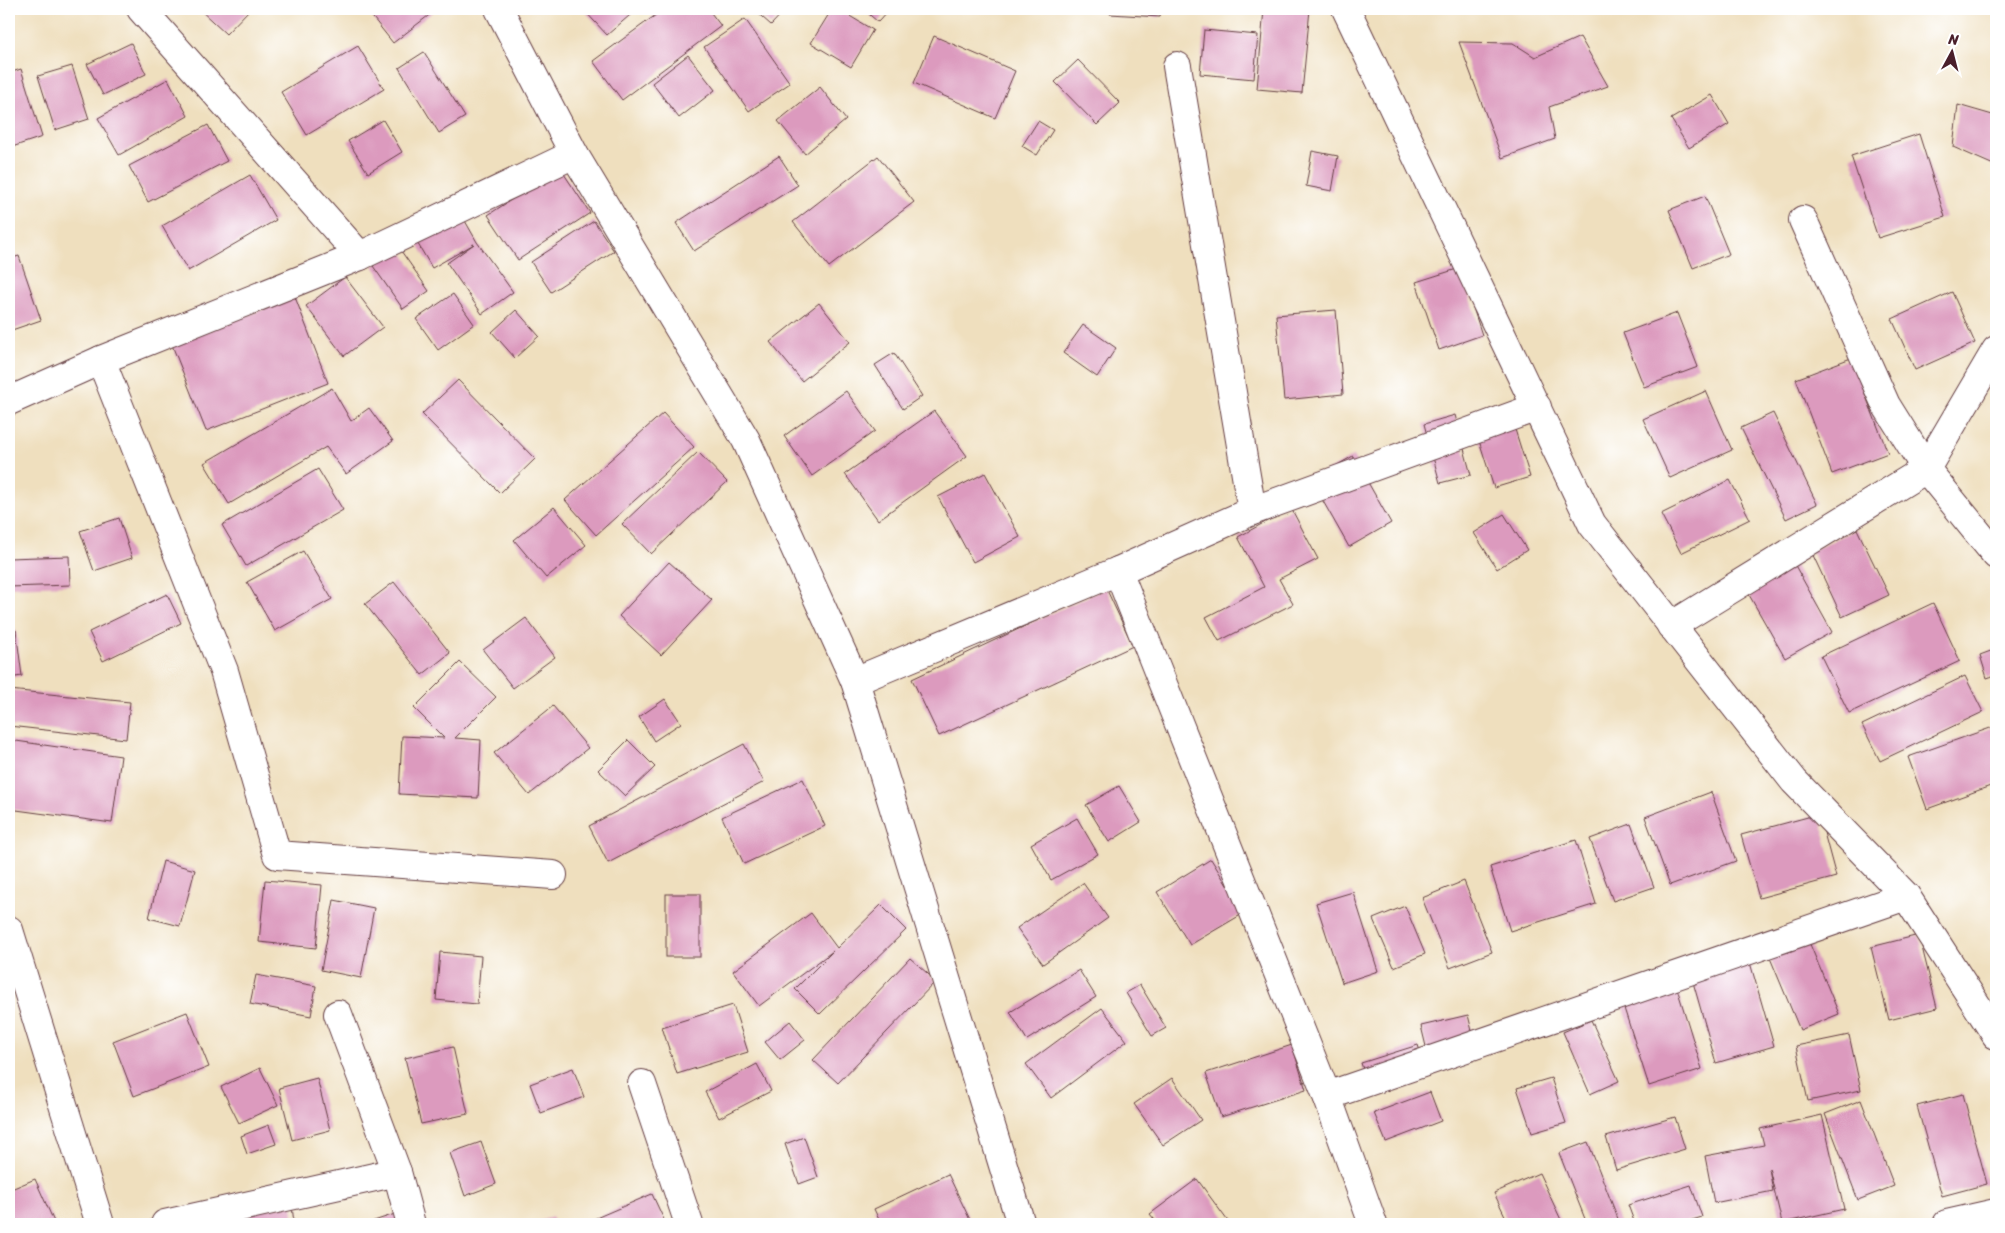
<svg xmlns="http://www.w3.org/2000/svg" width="2005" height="1233" font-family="Sriracha,sans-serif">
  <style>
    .building { fill: #dc9abe }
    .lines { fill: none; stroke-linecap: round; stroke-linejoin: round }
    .minor-casing { stroke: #633c41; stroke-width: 30 }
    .tertiary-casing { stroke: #633c41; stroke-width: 30 }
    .minor { stroke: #fff; stroke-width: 28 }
    .tertiary { stroke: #fff; stroke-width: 28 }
  </style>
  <rect width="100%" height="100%" fill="#fff"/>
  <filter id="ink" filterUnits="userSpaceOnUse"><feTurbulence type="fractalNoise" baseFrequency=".02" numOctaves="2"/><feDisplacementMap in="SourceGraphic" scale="10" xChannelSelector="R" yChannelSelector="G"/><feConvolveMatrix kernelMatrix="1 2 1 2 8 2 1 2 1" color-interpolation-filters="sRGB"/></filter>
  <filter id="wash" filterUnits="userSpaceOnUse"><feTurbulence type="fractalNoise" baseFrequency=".0096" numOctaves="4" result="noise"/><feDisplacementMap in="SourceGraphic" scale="20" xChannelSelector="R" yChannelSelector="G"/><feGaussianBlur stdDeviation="1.12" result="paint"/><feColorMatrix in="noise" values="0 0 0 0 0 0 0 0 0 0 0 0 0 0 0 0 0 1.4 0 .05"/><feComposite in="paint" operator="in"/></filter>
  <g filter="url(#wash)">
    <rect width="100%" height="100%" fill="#efdfbe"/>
    <g id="blocks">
      <g class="building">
        <path d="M199,9h51l-24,25z"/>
        <path d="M366,9h71l-44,34z"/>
        <path d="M583,9h54l-30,26z"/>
        <path d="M664,9h44l13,17 -99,74 -29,-39z"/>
        <path d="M753,9h33l-15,16z"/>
        <path d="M832,9h6l35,21 -22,37 -40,-24z"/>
        <path d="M863,9h27l-12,13z"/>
        <path d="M1111,9h50l-1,8 -50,-3z"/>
        <path d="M1264,9h46l-8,84 -45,-4z"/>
        <path d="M745,19l45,64 -41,28 -45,-64z"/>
        <path d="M1204,30l54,5 -4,44 -54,-5z"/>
        <path d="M934,36l81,35 -20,47 -81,-35z"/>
        <path d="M1580,37l28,49 -59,21 6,32 -53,19 -43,-116 54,1 22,14z"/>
        <path d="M131,43l15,31 -43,21 -16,-31z"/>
        <path d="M358,46l26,43 -77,46 -26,-43z"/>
        <path d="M424,52l41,65 -26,16 -40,-65z"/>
        <path d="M688,55l27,35 -36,28 -27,-35z"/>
        <path d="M1078,60l42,43 -23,22 -42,-43z"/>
        <path d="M72,66l17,53 -34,11 -17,-54z"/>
        <path d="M21,69l21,68 -33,11v-75z"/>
        <path d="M168,79l20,37 -69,39 -21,-37z"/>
        <path d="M820,87l26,33 -41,34 -27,-33z"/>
        <path d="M1712,95l17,29 -40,24 -18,-29z"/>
        <path d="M1958,105l38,11v50l-43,-19z"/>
        <path d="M383,120l19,32 -34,21 -20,-32z"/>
        <path d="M1038,121l15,9 -16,25 -15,-9z"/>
        <path d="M208,125l19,36 -79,41 -19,-36z"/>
        <path d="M1919,134l26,83 -67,21 -27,-82z"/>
        <path d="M1312,151l26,5 -6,35 -26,-5z"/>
        <path d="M779,156l19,29 -104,66 -18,-28z"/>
        <path d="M878,156l36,46 -85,65 -36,-45z"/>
        <path d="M560,168l30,45 -72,47 -30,-45z"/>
        <path d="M250,175l26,45 -88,51 -26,-45z"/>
        <path d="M1705,196l24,58 -36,14 -24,-58z"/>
        <path d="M460,212l17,30 36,50 -31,22 -35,-51 27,-19 -42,24 -17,-29z"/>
        <path d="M594,221l20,30 -63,41 -20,-30z"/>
        <path d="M399,248l30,43 -26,18 -30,-43z"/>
        <path d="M19,256l22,64 -32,11v-72z"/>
        <path d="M1460,268l22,67 -43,15 -23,-68z"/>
        <path d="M345,277l38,50 -39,29 -38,-50z"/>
        <path d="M1952,292l23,51 -60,27 -23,-51z"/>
        <path d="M453,294l21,30 -36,26 -22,-31z"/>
        <path d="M295,297l33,86 -122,48 -34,-86z"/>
        <path d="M819,303l31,39 -48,39 -32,-39z"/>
        <path d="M516,310l23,26 -24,22 -23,-26z"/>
        <path d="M1336,310l7,84 -59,6 -8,-85z"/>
        <path d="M1677,313l21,54 -54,20 -21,-54z"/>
        <path d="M1083,325l33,23 -19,29 -34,-24z"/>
        <path d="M894,353l28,43 -19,13 -28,-44z"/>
        <path d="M1851,358l37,95 -56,21 -36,-95z"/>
        <path d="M458,380l77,79 -35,34 -78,-79z"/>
        <path d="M332,388l19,33 18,-13 24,33 -47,33 -20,-27 -97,57 -25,-41z"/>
        <path d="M846,391l29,40 -63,45 -28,-40z"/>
        <path d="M1706,391l26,59 -62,28 -27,-59z"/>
        <path d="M934,411l33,45 -89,64 -33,-46z"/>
        <path d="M663,413l31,34 -98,88 -31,-35z"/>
        <path d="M1773,413l44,91 -31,15 -45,-91z"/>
        <path d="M1455,415l16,60 -31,8 -16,-59z"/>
        <path d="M1512,420l18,57 -36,11 -18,-57z"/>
        <path d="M698,452l29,30 -76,72 -29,-30z"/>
        <path d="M1353,456l38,67 -42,24 -38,-67z"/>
        <path d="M318,469l25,41 -97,56 -24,-41z"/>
        <path d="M985,473l35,64 -47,25 -35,-65z"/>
        <path d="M1730,480l20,39 -69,34 -20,-39z"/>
        <path d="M554,507l32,38 -40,33 -32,-38z"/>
        <path d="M1291,508l27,51 -39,20 14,25 -74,37 -13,-24 58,-30 -26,-50z"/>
        <path d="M1504,514l23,36 -30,19 -23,-36z"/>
        <path d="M119,518l13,40 -38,13 -14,-40z"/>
        <path d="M1857,529l32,66 -47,22 -31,-66z"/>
        <path d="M303,551l29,48 -57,32 -28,-49z"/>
        <path d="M69,556l1,29 -61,2v-29z"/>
        <path d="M1792,560l40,72 -47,26 -41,-72z"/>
        <path d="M669,562l43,38 -51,55 -42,-39z"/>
        <path d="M394,582l56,71 -28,22 -57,-71z"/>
        <path d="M1106,588l27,58 -194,90 -27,-57z"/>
        <path d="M167,594l14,29 -78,38 -14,-29z"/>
        <path d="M1933,603l27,58 -111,52 -28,-57z"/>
        <path d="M526,618l29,39 -42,31 -30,-38z"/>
        <path d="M16,630l6,46 -13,2v-47z"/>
        <path d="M1996,649v26l-9,3 -7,-23z"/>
        <path d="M460,662l36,35 -41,41 26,2 -3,58 -79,-4 3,-58 42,2 -30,-30z"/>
        <path d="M1965,676l18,36 -103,49 -18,-36z"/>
        <path d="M9,690l121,12 -4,37 -117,-13z"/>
        <path d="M665,699l16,24 -27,18 -15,-24z"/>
        <path d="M553,706l35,42 -59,47 -35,-42z"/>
        <path d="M1996,726v58l-69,25 -19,-52z"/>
        <path d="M9,740l112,16 -9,67 -103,-14z"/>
        <path d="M628,740l27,27 -30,29 -27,-26z"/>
        <path d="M744,744l20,38 -156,81 -19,-37z"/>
        <path d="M803,779l22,47 -81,38 -22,-47z"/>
        <path d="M1119,786l22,36 -32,20 -23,-37z"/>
        <path d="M1711,792l25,69 -66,24 -25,-68z"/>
        <path d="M1819,814l17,63 -77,21 -18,-63z"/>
        <path d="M1077,818l21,36 -47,26 -20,-36z"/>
        <path d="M1631,824l23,63 -41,14 -23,-62z"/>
        <path d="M1576,840l20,64 -86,27 -20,-64z"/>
        <path d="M1211,859l33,54 -54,32 -33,-53z"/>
        <path d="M163,861l32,9 -15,56 -31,-8z"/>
        <path d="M265,880l57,5 -6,63 -57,-6z"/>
        <path d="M1464,881l28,71 -42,16 -28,-70z"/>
        <path d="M1083,883l25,35 -65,46 -26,-36z"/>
        <path d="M1353,892l25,79 -36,12 -26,-80z"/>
        <rect x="666" y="894" width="34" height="63"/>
        <path d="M334,900l40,8 -13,70 -40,-8z"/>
        <path d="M881,905l25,25 -86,84 -25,-25 38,-38 -74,55 -26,-35 78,-58 26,35z"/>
        <path d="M1405,906l20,48 -31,13 -21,-48z"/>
        <path d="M1919,935l18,73 -48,12 -18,-73z"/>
        <path d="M1807,937l32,77 -39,16 -32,-77z"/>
        <path d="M440,952l41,4 -4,48 -41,-4z"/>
        <path d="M910,958l26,23 -98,102 -25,-23z"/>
        <path d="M1749,959l25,87 -58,17 -25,-88z"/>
        <path d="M1079,970l17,27 -69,43 -17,-28z"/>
        <path d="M256,975l60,11 -5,30 -61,-12z"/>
        <path d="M1140,985l26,43 -14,8 -26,-43z"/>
        <path d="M1676,985l26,84 -53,17 -27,-84z"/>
        <path d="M733,1005l15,47 -71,22 -15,-47z"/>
        <path d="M1102,1008l25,33 -76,57 -25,-34z"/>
        <path d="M187,1012l22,55 -75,29 -21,-55z"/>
        <path d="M1468,1015l9,36 -47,12 -9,-37z"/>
        <path d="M1591,1020l28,61 -29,13 -27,-62z"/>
        <path d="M790,1021l15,19 -25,20 -15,-18z"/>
        <path d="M1849,1035l12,55 -53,11 -12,-55z"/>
        <path d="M1292,1045l14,45 -85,27 -15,-44z"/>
        <path d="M1418,1045l10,31 -57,17 -10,-30z"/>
        <path d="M453,1047l15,67 -47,10 -16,-66z"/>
        <path d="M757,1064l14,27 -52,27 -14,-26z"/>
        <path d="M260,1068l18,37 -39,18 -18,-36z"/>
        <path d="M573,1068l11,29 -43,16 -11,-29z"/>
        <path d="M317,1078l13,52 -38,10 -13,-52z"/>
        <path d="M1172,1078l29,42 -38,25 -29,-41z"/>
        <path d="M1551,1078l15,45 -34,10 -15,-45z"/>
        <path d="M1430,1092l11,29 -55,21 -12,-29z"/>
        <path d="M1963,1094l24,90 -45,12 -25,-90z"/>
        <path d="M1861,1100l33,86 -36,14 -33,-86z"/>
        <path d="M1822,1115l22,94 -62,14 -13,-55 4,23 -59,12 -9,-47 59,-11 -4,-16z"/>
        <path d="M1675,1117l10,32 -69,21 -10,-33z"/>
        <path d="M269,1125l7,19 -29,10 -6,-18z"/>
        <path d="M804,1137l14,40 -19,7 -14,-40z"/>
        <path d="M481,1142l15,42 -31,12 -15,-43z"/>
        <path d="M1588,1142l32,82h-33l-28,-71z"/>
        <path d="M1539,1173l24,51h-54l-15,-31z"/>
        <path d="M948,1174l24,50h-91l-7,-15z"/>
        <path d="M35,1179l20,45h-46v-34z"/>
        <path d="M1197,1179l33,45h-72l-8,-10z"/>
        <path d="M1691,1185l11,32 -23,7h-44l-7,-19z"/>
        <path d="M652,1194l14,30h-84z"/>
        <path d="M292,1205l2,19h-58l-1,-10z"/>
        <path d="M398,1213l3,11h-36z"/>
        <path d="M552,1217l3,7h-25z"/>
      </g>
    </g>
  </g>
  <g filter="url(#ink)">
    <use href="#blocks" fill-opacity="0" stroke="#633c41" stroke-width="1"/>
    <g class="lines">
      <g class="minor-casing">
        <g id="minor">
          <path d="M141,9l219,247"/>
          <path d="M499,9l75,145 172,286 109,241 166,543"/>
          <path d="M1346,9l246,515 202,257 112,115 90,139"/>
          <path d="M1177,66l75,445"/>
          <path d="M1996,350l-70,119 70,86"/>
          <path d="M101,360l123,311 53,184 276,20"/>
          <path d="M9,401l92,-41 259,-104 214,-102"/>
          <path d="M1118,571l209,525 46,128"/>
          <path d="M1671,626l255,-157 -40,-64 -83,-185"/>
          <path d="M855,681l263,-110 134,-60 285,-104"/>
          <path d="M9,930l91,294"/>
          <path d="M338,1014l59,158"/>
          <path d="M642,1084l47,140"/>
          <path d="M1327,1096l579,-200"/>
          <path d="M165,1224l232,-52 14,52"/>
        </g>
      </g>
      <g class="tertiary-casing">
        <path id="tertiary" d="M1947,1224l49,-11"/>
      </g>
      <use href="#minor" class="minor"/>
      <use href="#tertiary" class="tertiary"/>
    </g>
  </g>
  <rect width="2005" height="1233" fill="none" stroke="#fff" stroke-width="30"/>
  <g transform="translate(1952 52) rotate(7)" stroke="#ffffff" stroke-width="4" paint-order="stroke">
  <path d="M0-4L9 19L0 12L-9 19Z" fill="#4a1f2b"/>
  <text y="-8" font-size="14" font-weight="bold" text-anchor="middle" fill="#4a1f2b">N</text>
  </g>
</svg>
